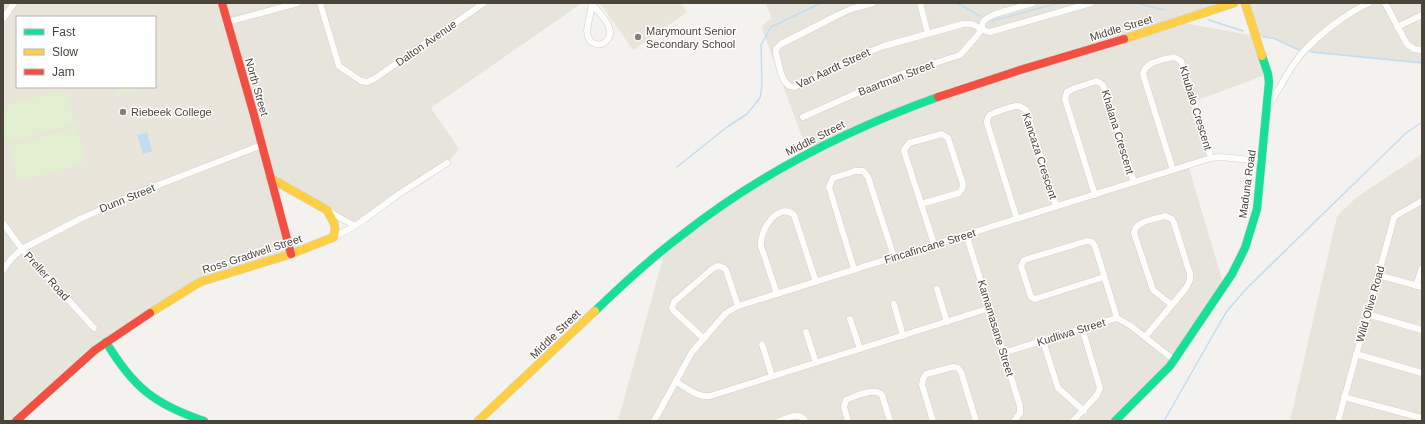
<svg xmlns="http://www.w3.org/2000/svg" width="1425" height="424" font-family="Helvetica,sans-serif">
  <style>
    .residential { fill: #e7e4dc; fill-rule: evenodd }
    .education { fill: #eae5da; fill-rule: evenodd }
    .green { fill: #e1eecf }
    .water { fill: #c0ddf1 }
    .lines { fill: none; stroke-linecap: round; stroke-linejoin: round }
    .stream { stroke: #c0ddf1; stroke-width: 1.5 }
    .street-casing { stroke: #d2d0cb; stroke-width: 7 }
    .fast-casing { stroke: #d3cfc5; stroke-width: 9 }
    .slow-casing { stroke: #d3cfc5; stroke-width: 9 }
    .jam-casing { stroke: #d3cfc5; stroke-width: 9 }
    .street { stroke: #fdfdfc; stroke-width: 6 }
    .fast { stroke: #16e098; stroke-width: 8 }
    .slow { stroke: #ffcf43; stroke-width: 8 }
    .jam { stroke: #f24e42; stroke-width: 8 }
    .poi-dot { fill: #868178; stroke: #fff; stroke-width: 1.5 }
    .labels { text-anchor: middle; stroke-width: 3; stroke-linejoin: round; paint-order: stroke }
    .street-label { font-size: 11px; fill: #4b4439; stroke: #fff }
    .poi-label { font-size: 11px; fill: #4b4439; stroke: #fff; text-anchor: start }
  </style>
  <rect width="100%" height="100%" fill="#f4f2ee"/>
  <g class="residential">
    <path d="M3,3h579l-151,105 28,41 -12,14 -92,63 -84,-48 20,76 -91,28 -94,60 -90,79h-13zM17,17h138v70h-138z"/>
    <path d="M765,3h469l-57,19 79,14 -11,-33h177v60l-107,-10 -16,-3 -26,-12 -16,-2 11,38 -73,27 16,57 -23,7 36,121 -50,74 -59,61h-497l48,-174 142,-94 -46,-124 1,-4 9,-7z"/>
    <path d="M1422,154v267h-132l47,-205 20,-19z"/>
  </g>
  <g class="education">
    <path d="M15,3h198l38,134 -121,52 -106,52 -15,-11 -6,-9v-201zM17,17h138v70h-138z"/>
    <path d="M600,3h81l6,9 -54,38z"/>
  </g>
  <g class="green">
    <path d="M115,87h28l1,1 -27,8z"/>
    <path d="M65,89l10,35 -69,19 -3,-11v-25z"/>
    <path d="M76,127l10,35 -68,20 -10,-35z"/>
  </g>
  <path class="water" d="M147,132l5,19 -9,3 -6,-19z"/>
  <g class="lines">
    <g class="stream">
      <path d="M957,3l23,13"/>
      <path d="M1137,3l27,7"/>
      <path d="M1209,20l34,11"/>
      <path d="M992,21l67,-18"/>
      <path d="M1263,37l10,1 26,12"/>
      <path d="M1311,52l111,11"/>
      <path d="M677,167l50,-40 20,-13 13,-16 2,-13 -1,-40 10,-18 50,-24"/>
      <path d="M1164,421l57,-100 6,-10 20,-23 159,-155 16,-11"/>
    </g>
    <g class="street-casing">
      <g id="street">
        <path d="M320,3l19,63 22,15 6,1 7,-3 110,-76"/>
        <path d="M591,3c7,9 28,27 15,38 -4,5 -10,4 -15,1l-3,-5 -1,-7 5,-25"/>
        <path d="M873,3l-22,6 -13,6 -57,29 -5,5v4c3,10 5,34 18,34l66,-32 24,-9 79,-22c12,-2 16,6 27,8l101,-29"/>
        <path d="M920,3l8,31"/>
        <path d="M1385,3l22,41 7,5 8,1"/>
        <path d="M3,19l11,-16"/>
        <path d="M227,22l71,-19"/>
        <path d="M1397,27l25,-12"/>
        <path d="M1267,108c13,-19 22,-41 37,-57 17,-18 43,-38 65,-48"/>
        <path d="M803,117l95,-42 62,-20 16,-18 5,-7 2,-8 3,-3 9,-5 38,-11"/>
        <path d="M1173,170l-30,-96c2,-13 21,-14 31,-17l7,4 30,97"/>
        <path d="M1095,195l-30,-96 2,-7 8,-4 22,-7 6,4 31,97"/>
        <path d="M921,204l38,-11 3,-4 1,-5 -15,-46 -6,-4 -33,9 -5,7v1l30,93"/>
        <path d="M328,211l27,15"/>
        <path d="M1017,219l-30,-96c0,-3 0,-5 2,-7 2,-3 24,-10 28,-10 4,0 6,2 9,4l30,96"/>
        <path d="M3,223l19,26 72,79"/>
        <path d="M966,234l54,172v7l-6,8"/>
        <path d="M334,237l21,-11 44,-32 48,-31"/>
        <path d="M854,269l-25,-82 4,-9 22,-7h8l5,6 26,80"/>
        <path d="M3,270l9,-12 10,-9 58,-30 60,-27 122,-47"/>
        <path d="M1378,275l44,12"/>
        <path d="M1104,277l-69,22 -4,-2 -10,-31 3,-6 63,-19 5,1 3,4 22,72"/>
        <path d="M1416,286l6,-18"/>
        <path d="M937,289l10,33"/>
        <path d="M777,294l-16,-48c-2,-15 17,-45 33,-31l22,67"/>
        <path d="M894,304l9,32"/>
        <path d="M1367,314l55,16"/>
        <path d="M850,319l10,30"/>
        <path d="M806,332l10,31"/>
        <path d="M1145,337l41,-49 4,-8v-6l-16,-51 -2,-4 -7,-3c-10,3 -30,5 -31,17l19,57 19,15"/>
        <path d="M704,339l-30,-28 -2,-3 2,-6 38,-33 6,-3 6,2 2,2 12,36"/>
        <path d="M1043,341l15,47 26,23"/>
        <path d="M762,344l10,32"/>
        <path d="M1003,353l114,-35 14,8 43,34"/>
        <path d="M1356,354l66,19"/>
        <path d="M676,382c10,5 22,16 34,14l280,-88"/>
        <path d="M1344,397l78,21"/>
        <path d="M654,421l38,-69 34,-39 12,-7 473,-148 10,-1 41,4"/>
        <path d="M779,421c8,-3 21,-10 26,0"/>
        <path d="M848,421l-4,-14 2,-7c9,-4 29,-13 36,-5l8,26"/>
        <path d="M933,421l-11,-36 1,-6 3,-5 27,-7 5,1 3,4 15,49"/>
        <path d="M1073,421l24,-26 3,-7 -18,-60"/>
        <path d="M1338,421l56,-203 3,-3 25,-14"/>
      </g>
    </g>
    <g class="fast-casing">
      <g id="fast">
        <path d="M595,311c28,-27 56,-53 87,-76 77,-61 164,-105 256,-138"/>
        <path d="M106,342c27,45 48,62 98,79"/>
        <path d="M1115,421l55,-55 62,-92 13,-26 12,-39 12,-127 -1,-8 -6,-18"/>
      </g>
    </g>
    <g class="slow-casing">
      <g id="slow">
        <path d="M1245,3l17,53"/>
        <path d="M1124,39l110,-36"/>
        <path d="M150,313l50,-31 91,-28 43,-17 1,-8 -1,-6 -7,-13 -57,-32"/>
        <path d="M478,421l117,-110"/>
      </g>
    </g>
    <g class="jam-casing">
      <g id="jam">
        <path d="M222,3l32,112 37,139"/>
        <path d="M938,97l79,-26 107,-32"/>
        <path d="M16,421l79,-71 55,-37"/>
      </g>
    </g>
    <use href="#street" class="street"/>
    <use href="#fast" class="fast"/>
    <use href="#slow" class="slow"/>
    <use href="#jam" class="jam"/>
  </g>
  <g class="poi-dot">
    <circle cx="638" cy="37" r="4"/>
    <circle cx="123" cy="112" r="4"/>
  </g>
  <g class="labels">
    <g class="street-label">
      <text transform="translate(1121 28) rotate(-17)" y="4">Middle Street</text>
      <text transform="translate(426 43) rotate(-35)" y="4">Dalton Avenue</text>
      <text transform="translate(833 68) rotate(-25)" y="4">Van Aardt Street</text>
      <text transform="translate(896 78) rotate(-21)" y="4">Baartman Street</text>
      <text transform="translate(257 87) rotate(74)" y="4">North Street</text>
      <text transform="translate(1196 108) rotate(73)" y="4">Khubalo Crescent</text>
      <text transform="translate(1118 132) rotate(73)" y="4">Khalana Crescent</text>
      <text transform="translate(815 138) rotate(-27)" y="4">Middle Street</text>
      <text transform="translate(1040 156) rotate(72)" y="4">Kancaza Crescent</text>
      <text transform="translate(1247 184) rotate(-82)" y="4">Maduna Road</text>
      <text transform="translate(127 198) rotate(-22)" y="4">Dunn Street</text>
      <text transform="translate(930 246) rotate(-17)" y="4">Fincafincane Street</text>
      <text transform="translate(252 254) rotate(-18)" y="4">Ross Gradwell Street</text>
      <text transform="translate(47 276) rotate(48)" y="4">Preller Road</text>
      <text transform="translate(1370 304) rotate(-74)" y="4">Wild Olive Road</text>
      <text transform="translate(996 328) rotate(73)" y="4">Kamamasane Street</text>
      <text transform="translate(1071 332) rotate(-17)" y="4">Kudliwa Street</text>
      <text transform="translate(555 334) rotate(-44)" y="4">Middle Street</text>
    </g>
    <g class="poi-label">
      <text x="646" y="35">Marymount Senior<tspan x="646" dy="13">Secondary School</tspan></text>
      <text x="131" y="116">Riebeek College</text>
    </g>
  </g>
  <rect width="1425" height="424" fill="none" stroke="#4b4439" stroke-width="8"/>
  <rect x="16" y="16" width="140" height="72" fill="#ffffff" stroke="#b7b4b0"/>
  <rect x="24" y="29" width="20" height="6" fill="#16e098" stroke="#b7b4b0"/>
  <text x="52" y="36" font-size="12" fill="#4b4439">Fast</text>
  <rect x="24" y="49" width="20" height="6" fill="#ffcf43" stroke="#b7b4b0"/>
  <text x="52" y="56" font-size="12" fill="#4b4439">Slow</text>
  <rect x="24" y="69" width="20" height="6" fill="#f24e42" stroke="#b7b4b0"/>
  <text x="52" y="76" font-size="12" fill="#4b4439">Jam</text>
</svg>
